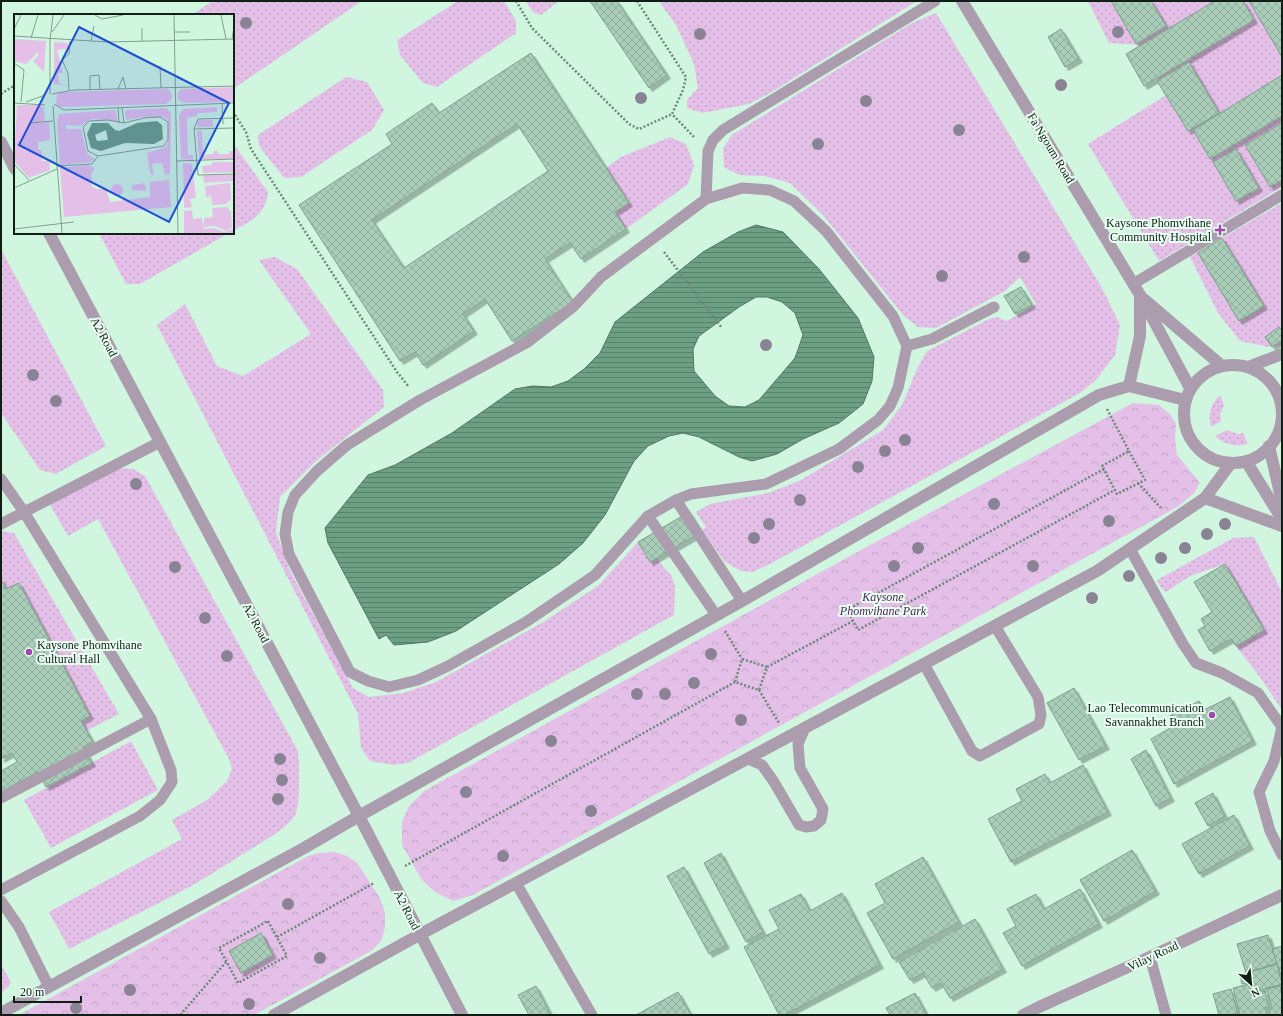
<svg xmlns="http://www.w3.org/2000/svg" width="1283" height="1016" font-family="Georgia,serif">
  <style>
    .grass { fill: url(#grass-dots) }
    .forest { fill: url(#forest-crowns) }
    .water { fill: url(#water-rules); stroke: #517863; fill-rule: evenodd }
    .building { fill: url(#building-cross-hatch); stroke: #7c9f8b; fill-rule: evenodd; filter: url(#shadow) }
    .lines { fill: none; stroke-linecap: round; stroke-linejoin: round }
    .path { stroke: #6d8778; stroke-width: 2.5; stroke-dasharray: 2 2; stroke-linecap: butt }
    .service { stroke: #ac9dae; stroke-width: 11 }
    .minor { stroke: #ac9dae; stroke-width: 12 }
    .tertiary { stroke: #ac9dae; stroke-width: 12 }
    .tree { fill: #8a8395 }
    .poi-dot { fill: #a447b1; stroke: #e8fff1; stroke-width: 1.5 }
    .labels { text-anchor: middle; stroke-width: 4; stroke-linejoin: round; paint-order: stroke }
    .street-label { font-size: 12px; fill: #101e16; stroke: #e8fff1 }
    .poi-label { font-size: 12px; fill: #101e16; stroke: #e8fff1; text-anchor: end }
    .park-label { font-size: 12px; font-style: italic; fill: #512557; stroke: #e8fff1 }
    .inset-road { fill: none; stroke: #83a08f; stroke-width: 1 }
    .view { fill: #1d4ed8; fill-opacity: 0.15; stroke: #1d4ed8; stroke-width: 2 }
    .inset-edge { fill: none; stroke: #101e16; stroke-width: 2 }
  </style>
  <defs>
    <pattern id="grass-dots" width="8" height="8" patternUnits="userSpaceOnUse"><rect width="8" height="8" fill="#e4c0e8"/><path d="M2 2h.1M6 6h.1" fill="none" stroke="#c3a5c6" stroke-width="1.8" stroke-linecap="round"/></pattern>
    <pattern id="forest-crowns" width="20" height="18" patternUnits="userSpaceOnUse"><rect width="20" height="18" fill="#e4c0e8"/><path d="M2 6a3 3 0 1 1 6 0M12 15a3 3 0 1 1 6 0" fill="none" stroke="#c3a5c6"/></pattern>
    <pattern id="water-rules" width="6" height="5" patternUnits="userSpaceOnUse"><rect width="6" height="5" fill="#6d9f84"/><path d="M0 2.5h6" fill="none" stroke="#58816b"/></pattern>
    <pattern id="building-cross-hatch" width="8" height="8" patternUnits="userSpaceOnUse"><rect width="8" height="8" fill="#a9cdb8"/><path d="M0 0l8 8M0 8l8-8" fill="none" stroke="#90b09d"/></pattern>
    <filter id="shadow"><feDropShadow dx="3.5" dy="3.5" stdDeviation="0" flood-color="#0004"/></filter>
  </defs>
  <rect width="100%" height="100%" fill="#d0f6e0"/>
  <g class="grass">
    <path d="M213,1h149l-129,88v-74h-42z"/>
    <path d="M458,1h46l12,20v12l-79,54 -14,-4 -23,-28 -3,-15z"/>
    <path d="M525,1h34l-18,14 -8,-3z"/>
    <path d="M659,1h258l-147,92 -21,11 -47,9 -15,-5v-8l11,-12 -4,-24 -18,-39z"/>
    <path d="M1088,1h194v186l-123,74 -71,-117 80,-50 -29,-49 -30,-2z"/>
    <path d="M936,13l166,275 18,37 -5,30 -19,25 -16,13 -308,170 -19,9 -12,-1 -17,-10 -22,-31 4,-3 -10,-15 14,-8 58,-11 33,-13 82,-50 19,-25 15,-36 10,-18 62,-32 8,-2 10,4 29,-17 -16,-27 -15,14 -69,37 -18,-1 -14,-11 -81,-101 -33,-32 -26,-7 -25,-1 -15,-8 -1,-19 9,-13 180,-112z"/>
    <path d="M346,77l21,5 17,28 -12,20 -71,47 -17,1 -25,-32 -1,-11z"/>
    <path d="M670,137l16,7 8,21 -6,19 -62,45 -11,-17 14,-10 -23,-34 15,-11z"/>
    <path d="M233,143l35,49c-3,24 -16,28 -35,39z"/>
    <path d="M1282,203v142l-13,2 -29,-6 -22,-28 -28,-56z"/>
    <path d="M99,233h130l-89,51h-14z"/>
    <path d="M1,249l105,197 -50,28 -16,-4 -39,-57z"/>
    <path d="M275,257l22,12 86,121 1,17 -68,54 -36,36 -4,35 14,39 63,117 16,9 34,-4 33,-11 109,-61 54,-36 39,-43 12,20 7,-4 7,10 7,7 4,11 -1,29 -266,148 -14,2 -24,-4 -9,-13 -3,-34 -201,-389 28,-21 32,62 26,10 68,-42 -52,-74z"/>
    <path d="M1220,395l4,10 -4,10 1,6 -10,6c-3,-13 -1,-22 9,-32z"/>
    <path d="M1227,430l11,4 5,-1 5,11c-14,3 -22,1 -33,-8z"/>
    <path d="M117,468l16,1 12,7 153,275c1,12 3,57 -4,66 -9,13 -37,28 -51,37 -21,13 -41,27 -63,38 -37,20 -74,37 -111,57l-20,-37 133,-73 -10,-19 35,-20 20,-19 5,-12 -3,-10 -131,-240 -30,17 -19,-33z"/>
    <path d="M1,531l13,2 105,181 -33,17 -5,-10 9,-5 -71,-133 -13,6 -5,-10z"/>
    <path d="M1254,537l28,55v118l-22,-33 -24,-31 28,-16 -39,-66 -35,12 -24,16 -5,-4 -4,-8 76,-42z"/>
    <path d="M131,741l27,49 -107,58 -27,-48z"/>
    <path d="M1,965l10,17 -2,4 -8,7z"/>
  </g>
  <g class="forest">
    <path d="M1133,403l26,2 11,9 6,10 -1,15 2,16 23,28 -6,10 -15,13 -706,389 -20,6 -18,-9 -13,-12 -20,-35v-23l7,-16 15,-15 435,-240z"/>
    <path d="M335,852l12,4 10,7 23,35 5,15v15l-4,13 -10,10 -117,64h-235l289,-159 11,-3z"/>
  </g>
  <path class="water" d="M756,225l27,7 36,37 39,49 16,39 -2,24 -9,23 -24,19 -36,16 -26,15 -25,7 -13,-4 -40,-20 -16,-4 -14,3 -21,10 -14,15 -29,54 -22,28 -24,21 -103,67 -28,11 -34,3 -8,-10 -7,4 -51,-96 -3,-15 43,-53 27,-10 57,-32 63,-44 18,-3 18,1 17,-6 16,-12 16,-16 15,-31 88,-70 35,-20zM756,297h11l15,5 13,11 8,22 -8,23 -36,42 -14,7 -16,-1 -14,-10 -21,-25 -1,-22 6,-13 40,-29z"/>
  <g class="building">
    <path d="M590,1h27l50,74 -18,13z"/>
    <path d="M1111,1h40l15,25 -30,18z"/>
    <path d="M1215,1h28l11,19 -110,66 -18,-32z"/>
    <path d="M1249,1h33v56z"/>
    <path d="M1061,29l18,30 -14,8 -17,-30z"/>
    <path d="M531,53l98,150 -14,9 11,17 -45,30 -11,-16 -25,16 28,43 -61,39 -27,-42 -22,15 11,17 -51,34 -8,-13 -15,9 -101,-156 93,-61 -6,-10 46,-31 7,10zM517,124l31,47 -144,97 -32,-48z"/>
    <path d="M1189,62l30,51 -31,18 -31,-50z"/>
    <path d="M1282,75v41l-72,43 -17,-29z"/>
    <path d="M1282,123v57l-12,7 -25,-42z"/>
    <path d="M1236,149l23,39 -23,13 -23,-39z"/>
    <path d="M1222,238l42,68 -25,15 -41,-68z"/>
    <path d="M1021,287l11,18 -17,9 -11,-18z"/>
    <path d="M1279,327l3,4v9l-10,7 -7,-10z"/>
    <path d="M689,512l12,20 -51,30 -12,-20z"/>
    <path d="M1225,564l39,66 -28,16 -5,-7 -21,12 -12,-21 7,-4 -4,-7 11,-7 -18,-30z"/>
    <path d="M1,579l5,10 13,-6 71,133 -9,5 12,21 -10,5 9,16 -46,24 -8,-15 -37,20v-21l16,-9 -5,-9 -11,6z"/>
    <path d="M1074,688l32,58 -27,14 -32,-57z"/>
    <path d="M1230,697l23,44 -79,43 -23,-45 21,-12 -4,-10 31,-16 5,9z"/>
    <path d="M1146,750l25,48 -15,8 -25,-47z"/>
    <path d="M1083,765l25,47 -97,50 -23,-43 34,-18 -6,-12 29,-15 5,9z"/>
    <path d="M1213,793l12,23 -17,10 -13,-23z"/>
    <path d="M1234,815l16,31 -51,28 -17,-30z"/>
    <path d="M1132,850l24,41 -52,30 -24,-41z"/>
    <path d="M721,853l42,79 -17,10 -42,-79z"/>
    <path d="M923,857l36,65 -66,37 -26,-46 18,-10 -10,-19z"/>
    <path d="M684,867l42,78 -17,9 -42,-78z"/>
    <path d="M1080,889l19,35 -77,42 -19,-33 13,-7 -9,-17 29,-15 8,15z"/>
    <path d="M842,893l38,72 -96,50h-5l-35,-68 35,-18 -10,-19 32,-16 9,17z"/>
    <path d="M975,919l28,50 -53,29 -9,-15 -9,5 -9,-15 -13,7 -11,-18z"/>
    <path d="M261,933l12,22 -32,18 -12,-22z"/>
    <path d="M1268,935l9,28 -31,10 -9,-29z"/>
    <path d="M1282,946v32l-10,-29z"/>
    <path d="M1277,964l5,20 -29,8 -2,-10 -9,2 -2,-9z"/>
    <path d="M1249,984l3,11 13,-4 4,16 -4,1 2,7h-27l-7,-27z"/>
    <path d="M536,986l15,29h-22l-11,-20z"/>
    <path d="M1280,986l2,10v19h-12l-1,-5 3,-2 -5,-19z"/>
    <path d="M1231,989l7,25 -19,1 -6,-21z"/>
    <path d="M678,992l13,23h-55z"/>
    <path d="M915,993l12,22h-37l-4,-7z"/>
  </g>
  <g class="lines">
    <g class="path">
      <path d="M516,1l16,27 97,96 10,5 33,-15"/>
      <path d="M637,1l49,76 -3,13 -11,24 23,24"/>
      <path d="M1,94l14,-9"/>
      <path d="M235,115l11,17 5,17 146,223 12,15"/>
      <path d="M664,252l58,76"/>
      <path d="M1107,409l22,42"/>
      <path d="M1129,451l16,29 -28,14 -15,-28z"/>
      <path d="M1104,469l-257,141 11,20 257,-140"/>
      <path d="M1138,483l23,25"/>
      <path d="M725,631l17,28"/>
      <path d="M767,667l-25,-8 -7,23 24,8 8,-23 86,-46"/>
      <path d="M759,690l20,33"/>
      <path d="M405,866l330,-184"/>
      <path d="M268,921l19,35 -49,27 -19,-35z"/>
      <path d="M277,937l97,-54"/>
      <path d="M176,1015l5,-1 45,-52"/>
    </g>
    <g class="service">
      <path d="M742,188l28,2 24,11 32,30 67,85 14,30 -9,42 -8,18 -12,14 -39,29 -73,35 -75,10 -15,6 -28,16 -53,59 -69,47 -78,44 -30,14 -29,7 -21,-6 -18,-9 -61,-118 -4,-20 3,-22 7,-17 22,-24 30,-26 73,-45 108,-58 45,-35 28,-30 105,-78z"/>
      <path d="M706,199l2,-48 5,-11 10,-10 212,-129"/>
      <path d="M1133,284l149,-89"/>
      <path d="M907,346l25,-7 62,-32"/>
      <path d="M1,479l23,33 127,207 20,51 1,12 -12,18 -20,16 -139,74"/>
      <path d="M676,500l66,101"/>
      <path d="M648,516l68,99"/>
      <path d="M1,524l159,-82"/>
      <path d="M1130,549l53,95 13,19 26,10 36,20 24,34 -8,34 -15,31 11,39 12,24"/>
      <path d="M924,664l48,87 8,5 59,-32 2,-9 -3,-18 -43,-71"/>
      <path d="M748,759l14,6 12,17 25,43 7,2 8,-1 7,-6 2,-11 -23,-41 -2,-24 7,-16"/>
      <path d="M1,798l150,-79"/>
      <path d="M516,883l76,132"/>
      <path d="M1,901l18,26 30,60"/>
      <path d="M1150,957l16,58"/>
    </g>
    <g class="minor">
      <path d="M962,1l178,294 50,93"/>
      <path d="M1,142l14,27"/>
      <path d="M49,233l310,583 103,199"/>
      <path d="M1145,300l77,66"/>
      <path d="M1269,446l13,56"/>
      <path d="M1246,461l36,58"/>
      <path d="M1205,498l77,28"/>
      <path d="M1023,1015l16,-8 111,-50 132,-62"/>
    </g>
    <g class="tertiary">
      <circle cx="1233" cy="414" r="49"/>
      <path d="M1248,367l34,-13"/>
      <path d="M1129,386l11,-50v-41"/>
      <path d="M1,1013l303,-165 55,-32 383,-215 357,-206 30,-9 56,14"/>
      <path d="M274,1015l145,-80 678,-364 108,-73 26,-35"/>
    </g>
  </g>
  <g class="tree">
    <circle cx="246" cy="23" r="6"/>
    <circle cx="1118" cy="32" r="6"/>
    <circle cx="700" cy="34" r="6"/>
    <circle cx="1061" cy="85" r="6"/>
    <circle cx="641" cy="98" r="6"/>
    <circle cx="866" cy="101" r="6"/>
    <circle cx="959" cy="130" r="6"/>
    <circle cx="818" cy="144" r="6"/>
    <circle cx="1024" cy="257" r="6"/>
    <circle cx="942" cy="276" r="6"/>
    <circle cx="766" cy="345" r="6"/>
    <circle cx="33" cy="375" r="6"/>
    <circle cx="56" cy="401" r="6"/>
    <circle cx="905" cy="440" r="6"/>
    <circle cx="885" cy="451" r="6"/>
    <circle cx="858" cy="467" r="6"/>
    <circle cx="136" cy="484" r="6"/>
    <circle cx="800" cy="500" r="6"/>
    <circle cx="994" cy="504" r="6"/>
    <circle cx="1109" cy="521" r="6"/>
    <circle cx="769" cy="524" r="6"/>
    <circle cx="1225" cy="524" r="6"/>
    <circle cx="1207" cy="534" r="6"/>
    <circle cx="754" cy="538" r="6"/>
    <circle cx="918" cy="548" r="6"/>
    <circle cx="1185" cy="548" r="6"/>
    <circle cx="1161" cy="558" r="6"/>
    <circle cx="894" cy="566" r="6"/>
    <circle cx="1033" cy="566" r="6"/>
    <circle cx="175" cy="567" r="6"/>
    <circle cx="1129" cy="576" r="6"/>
    <circle cx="1092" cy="598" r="6"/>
    <circle cx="205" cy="618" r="6"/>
    <circle cx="711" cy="654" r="6"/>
    <circle cx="227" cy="656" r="6"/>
    <circle cx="694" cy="683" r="6"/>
    <circle cx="637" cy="694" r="6"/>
    <circle cx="665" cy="694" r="6"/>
    <circle cx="741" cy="720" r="6"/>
    <circle cx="551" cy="741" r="6"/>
    <circle cx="280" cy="759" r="6"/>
    <circle cx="282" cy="780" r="6"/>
    <circle cx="466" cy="792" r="6"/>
    <circle cx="278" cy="799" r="6"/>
    <circle cx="591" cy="811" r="6"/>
    <circle cx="503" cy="856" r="6"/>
    <circle cx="288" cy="904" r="6"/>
    <circle cx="320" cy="958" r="6"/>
    <circle cx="130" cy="990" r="6"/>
    <circle cx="249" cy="1004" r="6"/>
    <circle cx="76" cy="1008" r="6"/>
  </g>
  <g class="poi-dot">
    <path d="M1218 224h4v4h4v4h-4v4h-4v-4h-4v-4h4z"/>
    <circle cx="29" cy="652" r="4"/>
    <circle cx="1212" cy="715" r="4"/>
  </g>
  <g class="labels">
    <g class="street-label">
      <text transform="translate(1051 148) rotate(59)" y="4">Fa Ngoum Road</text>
      <text transform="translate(104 337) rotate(62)" y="4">A2 Road</text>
      <text transform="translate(256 623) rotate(62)" y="4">A2 Road</text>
      <text transform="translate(407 910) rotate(63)" y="4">A2 Road</text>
      <text transform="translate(1153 956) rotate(-25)" y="4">Vilay Road</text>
    </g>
    <g class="poi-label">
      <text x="1211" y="227">Kaysone Phomvihane<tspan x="1211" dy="14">Community Hospital</tspan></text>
      <text x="37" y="649" text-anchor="start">Kaysone Phomvihane<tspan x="37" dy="14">Cultural Hall</tspan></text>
      <text x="1204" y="712">Lao Telecommunication<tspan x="1204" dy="14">Savannakhet Branch</tspan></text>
    </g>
    <g class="park-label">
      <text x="883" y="601">Kaysone<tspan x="883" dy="14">Phomvihane Park</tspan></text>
    </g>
  </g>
  <g transform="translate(14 14)">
    <rect width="220" height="220" fill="#d0f6e0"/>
    <path d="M0,25l32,2 -2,31 -11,-11 5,-5v-4l-12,12 -12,-3zM40,28l14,1v6l-11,1 6,23h-5l1,10 9,2 -14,-1zM3,91h22l5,3 1,13 -22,3 26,-2 1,18 -12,2v7l4,2v10h7l1,9 -21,8 -15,-17zM203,93v5l-19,1 -1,3 -10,2 1,37h5v5l-12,-1 -2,-43 4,-7zM152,94l5,5 -1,61 -5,1 -3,-12 -10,1 2,12 -4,-3 -3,-20 19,-6 2,-4v-23l-5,-3h-21l-16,3 -1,-7 1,-3zM101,96l3,11 -27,-2 -10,7 -15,-1v4h15l6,24 7,6 -3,3 -31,3 -3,-43 2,-8zM183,106h16v7h-16zM183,117h5l1,24 10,-1 1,-3h4v3h11v-3h5v8h-35zM199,148h21v10l-31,1 -1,-7 9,-1zM169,149l9,1 4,34 -6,1 2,8 -8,1zM73,151l8,3 -4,5 1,14 5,2 9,-1 4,14 40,-5v-15l19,-2 2,27 -107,10 -4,-49zM189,161h31v6l-30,2zM130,169l3,8 -16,-1 2,-5zM216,169l1,16 -5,5 -14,1 -1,-9 -5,1 -1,-11zM97 176a6 6 0 1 1 12 0a6 6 0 1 1-12 0ZM213,193l4,5 1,16 -6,3 -11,-5 -11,1v-9l9,-1 -1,-9zM178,196l1,9 9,-1 2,11 9,-1 11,4 10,-3v4h-50v-22z" fill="#e4c0e8"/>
    <path d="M220,73v15l-50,1 -6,-3v-8l4,-3zM153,75l4,3 1,7 -6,5 -106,3 -4,-3 1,-10 4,-2z" fill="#e4c0e8"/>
    <path d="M143,107l5,4 1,14 -9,5 -29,-1 -24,8 -10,-3 -4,-14 5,-11h16l7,7 4,1 18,-8zM92,116l2,10 -11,1 -2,-6z" fill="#6d9f84" fill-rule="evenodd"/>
    <path class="inset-road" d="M81,1l7,4 21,-4M160,1l4,218M207,1l5,24M128,14v13M0,15l7,-14M38,18l12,-17M160,18h16M0,22l93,6 127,-3M17,24l7,-23M218,25l2,-12M77,27l3,-15M0,49l10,7 -3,32M146,52l1,22M76,75v-13l9,-1 1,14M104,75l5,-12 3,12M55,76l-1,-17 -6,-13 7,-6 1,-13M36,80v-54l3,-25M38,80l22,-4 160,-4M12,88l19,-7M0,89l31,2M40,90l10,6 170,-7M208,90l1,20M39,92l9,127M104,93l1,16M108,93l2,16M130,104l16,-1 8,5v18l-4,6 -66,10 -10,-5 -5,-24 6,-6 19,-1 16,3zM220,104l-36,1 -4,10 4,46 36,-1M16,109l23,-2M180,115l40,-1M162,147l58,-2M0,150l15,16M42,152l36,-2 6,-8M0,174l43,-19M0,215l60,-7"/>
    <path class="view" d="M65,13l150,76 -60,119 -150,-77z"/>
    <rect width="220" height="220" class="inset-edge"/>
  </g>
  <rect width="1283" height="1016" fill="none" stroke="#101e16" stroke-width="4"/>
  <g transform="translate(1251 984) rotate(153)" stroke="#e8fff1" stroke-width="3" paint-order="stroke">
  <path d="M0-3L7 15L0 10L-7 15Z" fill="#101e16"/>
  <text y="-6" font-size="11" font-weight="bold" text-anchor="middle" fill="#101e16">N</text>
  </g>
  <path d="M14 996v6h67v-6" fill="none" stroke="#101e16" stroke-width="2"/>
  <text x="20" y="996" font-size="12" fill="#101e16" stroke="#e8fff1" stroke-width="3" paint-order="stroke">20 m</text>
</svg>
